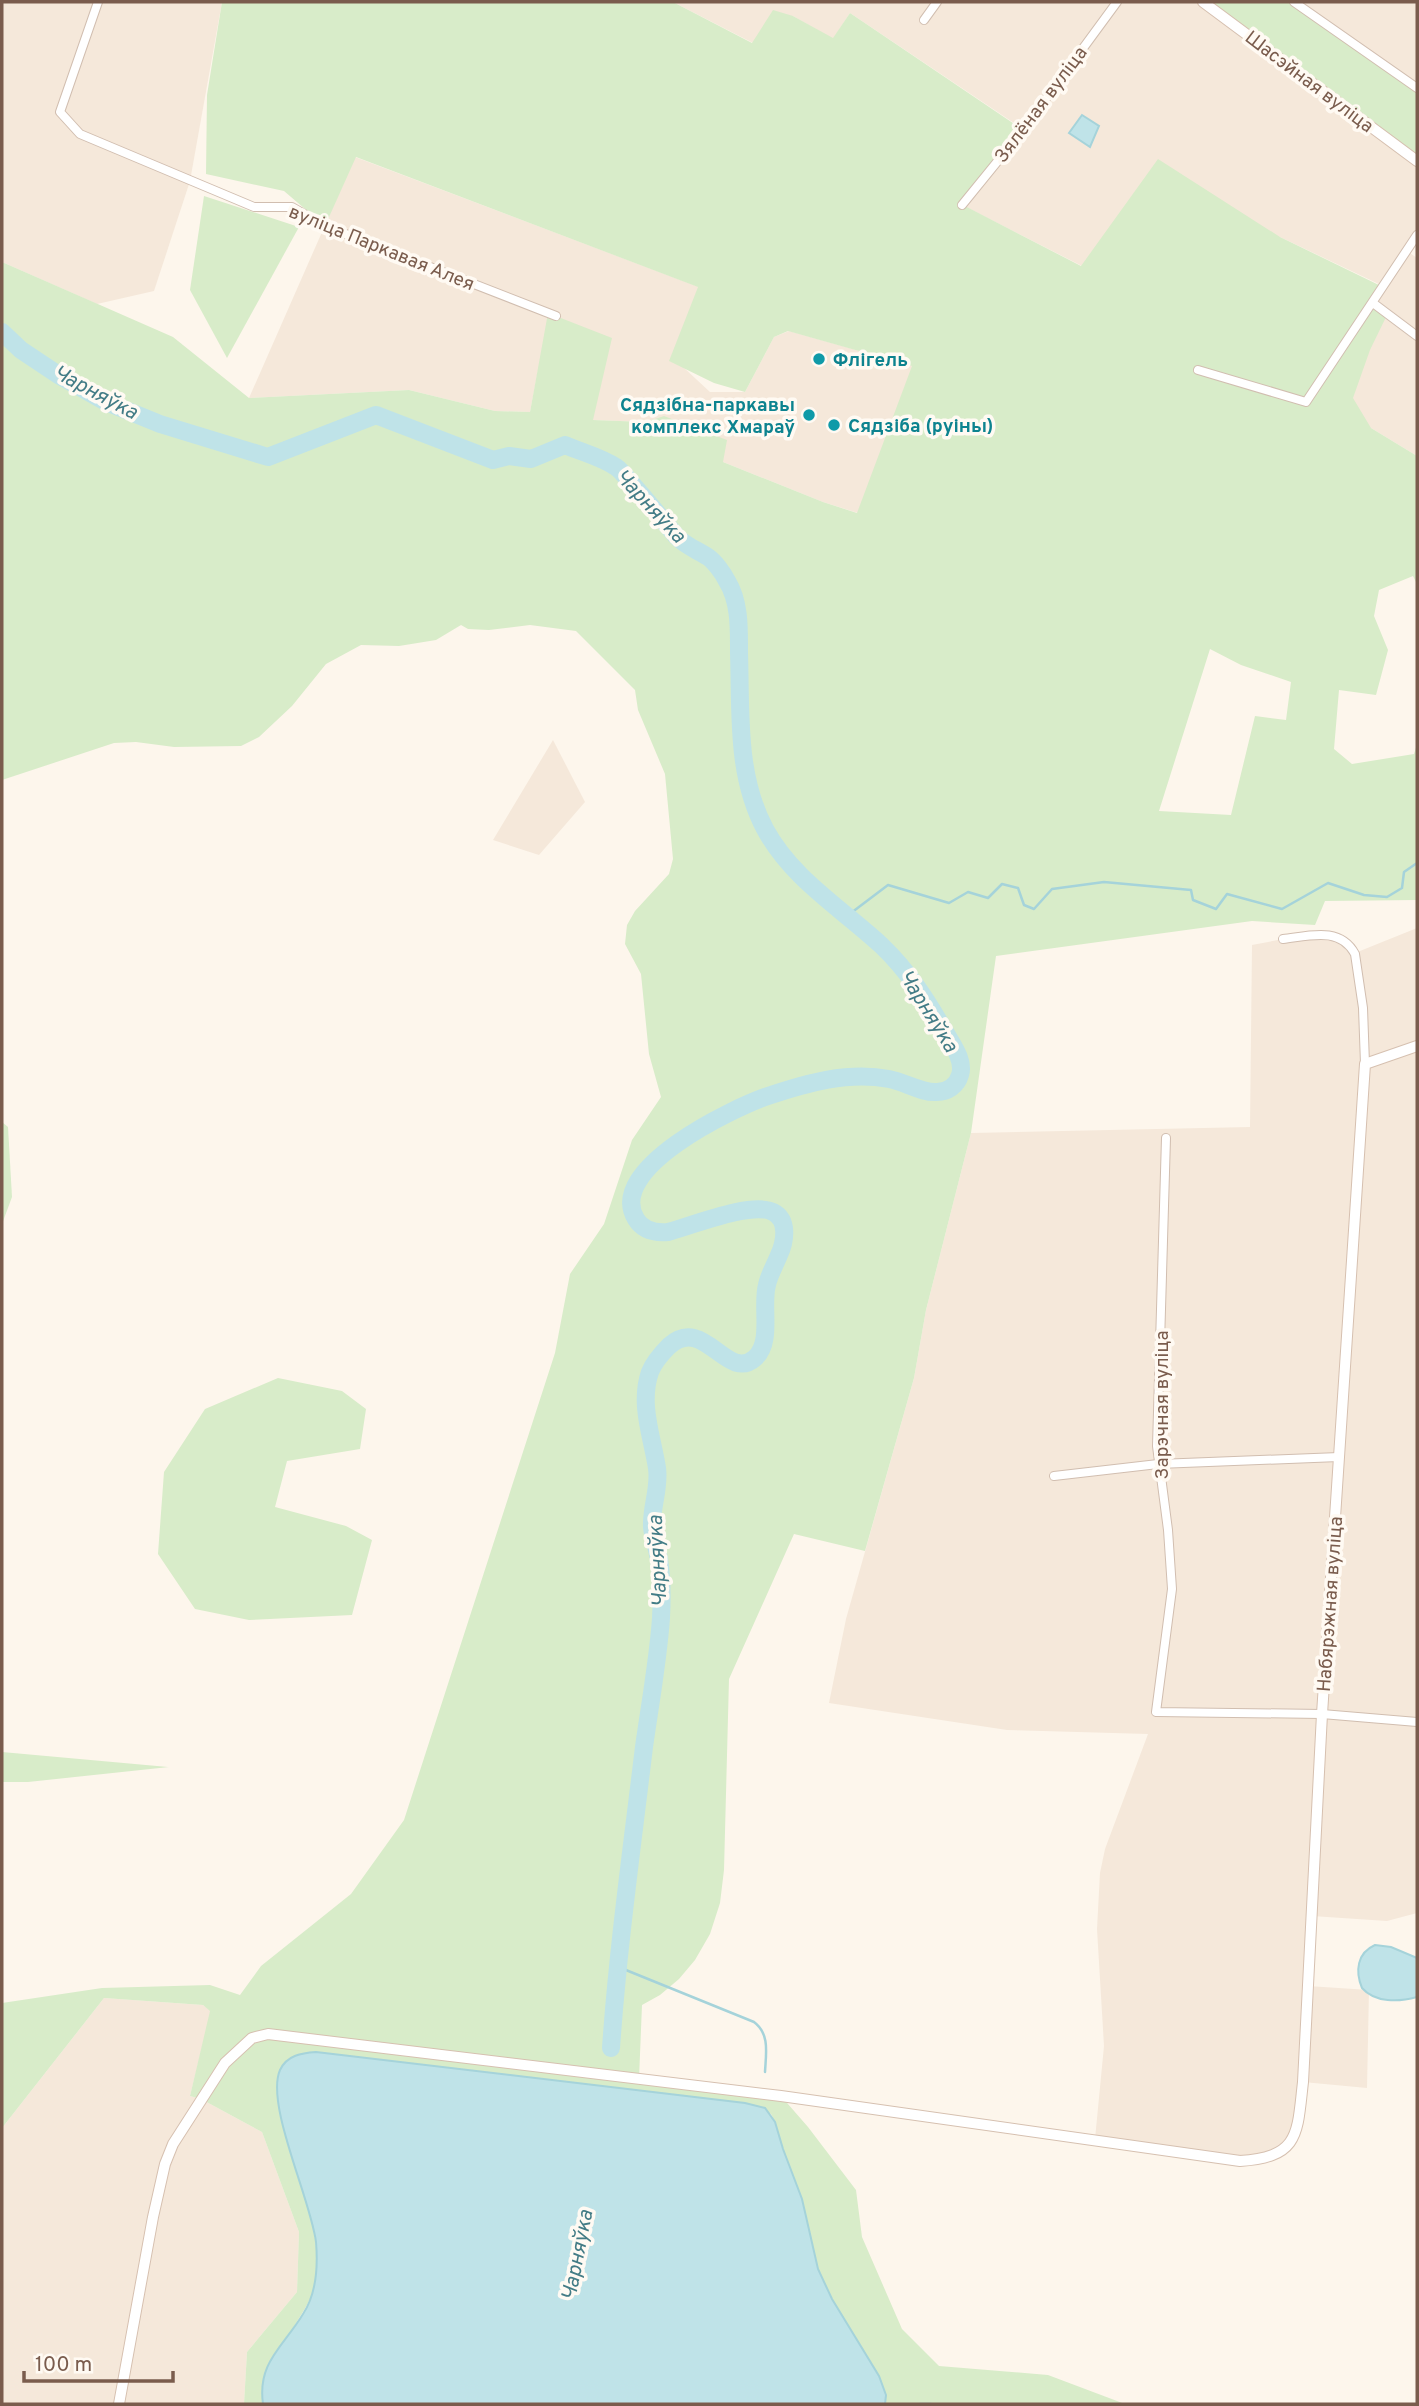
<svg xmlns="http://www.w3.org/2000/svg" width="1419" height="2406" font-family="Overpass,sans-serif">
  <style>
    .residential { fill: #f5e8da }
    .green { fill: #d8ecc9; fill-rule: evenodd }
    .water { fill: #bfe3e8; stroke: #a5d3da; stroke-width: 2 }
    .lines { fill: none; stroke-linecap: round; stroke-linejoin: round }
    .stream { stroke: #a5d3da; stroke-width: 2.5 }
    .river { stroke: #bfe3e8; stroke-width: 18 }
    .street-casing { stroke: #d1beb0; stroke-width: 10 }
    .secondary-casing { stroke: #d6c0b0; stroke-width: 12 }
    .street { stroke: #fff; stroke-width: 8 }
    .secondary { stroke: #fff; stroke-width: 10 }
    .culture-dot { fill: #0f9aa8; stroke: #fffaf3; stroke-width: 2.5 }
    .labels { text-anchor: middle; stroke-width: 7; stroke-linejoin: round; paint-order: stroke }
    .street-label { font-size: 19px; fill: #7a5c4d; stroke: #fffaf3 }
    .culture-label { font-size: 19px; font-weight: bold; fill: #0d838f; stroke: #fffaf3; text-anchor: start }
    .water-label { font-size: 21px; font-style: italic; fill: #437c86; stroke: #fffaf3 }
  </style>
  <rect width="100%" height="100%" fill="#fdf6ec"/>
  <g class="residential">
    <path d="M2,2h220l-32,179 -36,110 -57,13 -95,-42z"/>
    <path d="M673,2h744v233l-10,16 10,7v198l-46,-28 -57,-8 69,-134 -103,-49 -198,29 -120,-61 61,-76 -173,-116 -17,26 -40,-23 -40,27z"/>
    <path d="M355,157l344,130 -29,74 12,5 28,26h35l29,-55 15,-6 124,35 -55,147 -35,-11 -100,-40 -77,-40 -54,-2 -54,-50 -8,42 -35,-1 -86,-21 -160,8z"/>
    <path d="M553,740l32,62 -46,53 -46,-15z"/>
    <path d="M1417,928v985l-30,8 -75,-5 -4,70 61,4 -2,98 -64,-6 -12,61 -27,14 -87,-5 -82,-13 9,-93 -7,-117 3,-56 5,-24 43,-115 -141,-4 -178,-27 17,-84 68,-241 12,-68 45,-177 279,-6 2,-182 31,-6 52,-3 20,17z"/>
    <path d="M104,1998l99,7 8,6 -21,85 11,3 61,33 37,100 -2,60 -50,60 -3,52h-242v-276z"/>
  </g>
  <g class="green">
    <path d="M222,2h451l79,41 21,-33 20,6 40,22 17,-25 173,117 -60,75 118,61 77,-107 122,78 103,50 -10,16 14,12 -17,35 -17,48 18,30 46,28v128l-4,-8 -34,14 -5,26 14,34 -12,45 -37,-5 -5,59 18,15 62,-10 3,-10v156l-92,1 -10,24 -63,-4 -256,35 -25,177 -45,177 -12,68 -49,173 -71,-17 -65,145 -5,191 -4,33 -10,31 -15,26 -16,19 -19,16 -18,10 -3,74 142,17 27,31 48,63 6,47 40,92 37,37 109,9 77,29h-240l1,-9 -54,-96 -14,-30 -16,-70 -20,-50 -7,-27 -4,-8 -15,-8 -440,-54 -35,16c-7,26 0,49 8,74 12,43 32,89 27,135 -2,22 -14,35 -24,53 -12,21 -20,46 -30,69l1,5h-19l3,-52 50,-60 2,-60 -37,-100 -61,-33 -11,-3 20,-85 -7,-6 -99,-7 -102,130v-125l100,-15 108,-3 30,10 21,-29 90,-72 53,-74 151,-467 15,-79 34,-50 28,-84 29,-43 -12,-43 -8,-80 -16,-30 2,-19 8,-14 34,-37 4,-15 -8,-85 -27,-64 -3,-20 -59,-59 -46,-6 -41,5 -21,-1 -7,-4 -25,15 -37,6 -38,-1 -35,19 -34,42 -33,31 -18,9 -67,1 -38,-5 -22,1 -112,37v-518l171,75 76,61 160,-8 86,21 35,1 18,-99 64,25 -19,82 53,2 18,-6 63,24 -4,22 100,40 34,11 55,-147 -124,-35 -14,6 -29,55 -31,-9 -45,-22 29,-74 -342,-130 -31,69 -41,-35 -78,-17 1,-79zM1210,649l31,16 50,17 -5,38 -31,-4 -24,99 -72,-4z"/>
    <path d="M1204,2h90l123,86v70z"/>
    <path d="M204,196l95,31 -72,131 -37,-68z"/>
    <path d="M2,1122l6,5 4,70 -10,27z"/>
    <path d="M278,1378l64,13 24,18 -6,40 -73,12 -12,46 71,19 26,14 -20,75 -103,5 -54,-11 -37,-55 6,-82 41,-63z"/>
    <path d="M2,1752l166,15h1l-141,15h-26z"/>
  </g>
  <g class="water">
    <path d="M1082,115l17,11 -9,21 -21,-14z"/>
    <path d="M1375,1945l16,2 26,11v39c-18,5 -42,6 -55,-9 -7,-17 -5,-35 13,-43z"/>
    <path d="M316,2052l429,51 20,5 10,14 8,27 19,50 16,70 14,30 47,77 7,19 -1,9h-622c-6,-42 21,-58 40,-90 14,-21 15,-48 13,-72 -5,-42 -51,-138 -36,-172 7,-15 22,-17 36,-18z"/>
  </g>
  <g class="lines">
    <g class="stream">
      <path d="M847,916l41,-31 61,18 19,-11 20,6 14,-14 16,4 6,17 10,4 18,-20 52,-7 87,8 2,10 23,9 11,-15 55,15 46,-26 36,12 23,2 15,-9 2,-16 13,-9"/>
      <path d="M616,1966l138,56c16,12 12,31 11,50"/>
      <path d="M920,2404h11"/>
    </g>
    <path class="river" d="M2,332l19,18 39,26 46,26 54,22 108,33 108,-42 117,45 16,-4 22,3 34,-14c16,7 36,12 51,22 6,4 12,13 17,18 15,17 29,34 44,52 9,9 20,13 31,20 7,5 15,16 19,24 13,21 12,48 12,72 2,59 -3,122 26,176 27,50 76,79 117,117 26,25 44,53 62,84 7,13 21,30 16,45 -3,11 -13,17 -23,17 -16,1 -32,-10 -48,-13 -41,-8 -82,4 -121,17 -35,12 -163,73 -132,123 7,12 19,14 32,13 23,-6 84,-31 105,-20 16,8 12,30 6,43 -4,10 -10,20 -12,30 -6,21 6,57 -12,73 -28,25 -51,-44 -86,-12 -7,7 -15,16 -19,26 -11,32 2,64 7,96 3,20 -6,39 -5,59 1,10 5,21 7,32 3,19 3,40 2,59 -3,43 -11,86 -17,129 -12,100 -26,200 -33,301"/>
    <g class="street-casing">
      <g id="street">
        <path d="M98,2l-38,110 20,22 174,73h38l33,19 231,90"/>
        <path d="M1294,2l123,86"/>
        <path d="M924,20l13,-18"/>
        <path d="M962,205l61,-75 94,-128"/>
        <path d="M1373,303l44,33"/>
        <path d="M1198,370l108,32 111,-167"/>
        <path d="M1283,939c26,-3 57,-13 72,15l8,54 2,56"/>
        <path d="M1166,1138l-9,308 11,84 4,59 -16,123 166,2 95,8"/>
        <path d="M1054,1476l104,-12 181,-7"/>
      </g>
    </g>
    <g class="secondary-casing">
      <g id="secondary">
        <path d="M1203,2l214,159"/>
        <path d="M119,2404l34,-187 12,-53 8,-20 52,-81 27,-25 16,-4 513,62 459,65c60,-4 57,-27 63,-79l19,-368 43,-650 52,-18"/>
      </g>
    </g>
    <use href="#street" class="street"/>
    <use href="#secondary" class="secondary"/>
  </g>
  <g class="culture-dot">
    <circle cx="819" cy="359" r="7"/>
    <circle cx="809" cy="415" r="7"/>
    <circle cx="834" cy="425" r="7"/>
  </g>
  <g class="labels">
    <g class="street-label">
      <text transform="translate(1310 81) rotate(37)" y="7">Шасэйная вуліца</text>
      <text transform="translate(1040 104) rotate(-53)" y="7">Зялёная вуліца</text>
      <text transform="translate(382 247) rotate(22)" y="7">вуліца Паркавая Алея</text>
      <text transform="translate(1161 1405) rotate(-90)" y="7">Зарэчная вуліца</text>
      <text transform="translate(1329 1604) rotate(-86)" y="7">Набярэжная вуліца</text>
    </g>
    <g class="culture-label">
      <text x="833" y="366">Флігель</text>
      <text x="795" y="411" text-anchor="end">Сядзібна-паркавы<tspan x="795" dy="22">комплекс Хмараў</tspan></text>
      <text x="848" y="432">Сядзіба (руіны)</text>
    </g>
    <g class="water-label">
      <text transform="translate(96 392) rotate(28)" y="7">Чарняўка</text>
      <text transform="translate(651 506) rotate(47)" y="7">Чарняўка</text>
      <text transform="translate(929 1011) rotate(58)" y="7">Чарняўка</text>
      <text transform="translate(657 1561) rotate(-93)" y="7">Чарняўка</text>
      <text transform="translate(577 2255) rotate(-79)" y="7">Чарняўка</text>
    </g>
  </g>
  <rect width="1419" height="2406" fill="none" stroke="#7a5c4d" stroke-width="7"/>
  <path d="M24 2371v10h149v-10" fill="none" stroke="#7a5c4d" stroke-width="3.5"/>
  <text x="35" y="2371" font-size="21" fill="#7a5c4d" stroke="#fffaf3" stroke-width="5" paint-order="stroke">100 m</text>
</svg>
